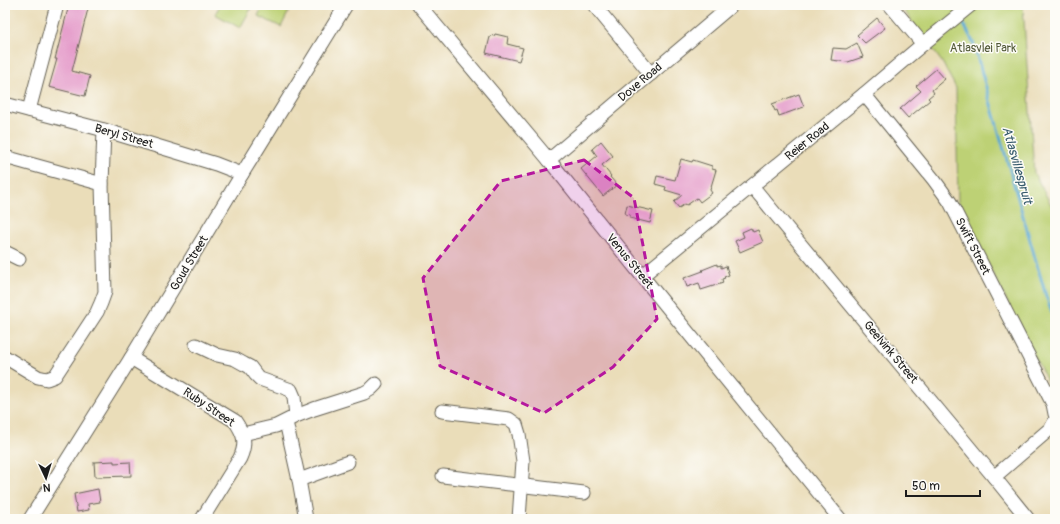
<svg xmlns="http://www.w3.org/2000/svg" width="1060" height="524" font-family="Pangolin,sans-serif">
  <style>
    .green { fill: #bdd175; stroke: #6c7648 }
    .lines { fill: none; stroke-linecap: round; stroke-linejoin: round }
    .stream { stroke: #57a7d1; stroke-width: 3 }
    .building { fill: #e59dcb }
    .minor-casing { stroke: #646053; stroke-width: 15 }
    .minor { stroke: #fff; stroke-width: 13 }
    .marked { fill: #b5179e; fill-opacity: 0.2; stroke: #b5179e; stroke-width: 3; stroke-dasharray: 8 5; stroke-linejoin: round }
    .labels { text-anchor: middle; stroke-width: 3; stroke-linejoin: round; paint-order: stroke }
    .park-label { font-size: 12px; fill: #545b3b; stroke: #fdfcf7 }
    .street-label { font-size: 12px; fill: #1c1c1c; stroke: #fdfcf7 }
    .water-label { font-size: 13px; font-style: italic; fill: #375b6d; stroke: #fdfcf7 }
  </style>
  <rect width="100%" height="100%" fill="#fdfcf7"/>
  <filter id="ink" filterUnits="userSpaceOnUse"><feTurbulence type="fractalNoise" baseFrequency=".025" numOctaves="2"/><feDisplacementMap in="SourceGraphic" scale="8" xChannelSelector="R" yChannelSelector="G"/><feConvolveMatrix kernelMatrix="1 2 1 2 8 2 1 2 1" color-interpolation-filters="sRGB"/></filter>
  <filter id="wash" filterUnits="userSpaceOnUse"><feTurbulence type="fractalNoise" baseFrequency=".012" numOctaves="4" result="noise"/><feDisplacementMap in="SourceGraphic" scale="16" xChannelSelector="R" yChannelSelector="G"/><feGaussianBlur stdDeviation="0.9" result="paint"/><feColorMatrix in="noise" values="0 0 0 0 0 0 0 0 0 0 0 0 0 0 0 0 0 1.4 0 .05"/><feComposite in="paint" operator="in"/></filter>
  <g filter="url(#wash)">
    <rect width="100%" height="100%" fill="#eaddb9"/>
    <g class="green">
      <path d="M220,5h33l-13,23 -25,-14z"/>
      <path d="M263,5h29l-11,22 -23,-11z"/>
      <path d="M900,5h123l11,168 21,39v185l-97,-193 -2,-116 -14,-26z"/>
    </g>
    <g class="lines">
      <g class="stream">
        <path d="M954,5l4,7"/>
        <path d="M960,17l13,25 73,254 9,24"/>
      </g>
    </g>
    <g id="blocks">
      <g class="building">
        <path d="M69,5h20l-17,66 18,5 -5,20 -36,-9 8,-28h-2z"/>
        <path d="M877,18l8,10 -20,15 -8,-8z"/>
        <path d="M495,34l13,3 -1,7 16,4 -4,13 -33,-8 4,-16h1l1,-2 2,1z"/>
        <path d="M857,43l6,14 -15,5 -17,-2 2,-12 13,1z"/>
        <path d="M936,69l9,10 -13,11 2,3 -6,5 2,2 -22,18 -8,-9 21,-18 -5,-5z"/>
        <path d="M799,94l5,13 -25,9 -2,-6 -2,1 -3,-7z"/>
        <path d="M601,141l12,15 -11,9 9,11 -1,1 7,8 -14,11 -22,-27 16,-13 -5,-7z"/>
        <path d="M681,159l11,3 1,-2 19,6v3l4,1 -6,20 2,3 -12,9 -3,-4 -10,7 -2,-1 -6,4 -5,-6 8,-7 -17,-5 1,-3 -11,-3 2,-8 18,4z"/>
        <path d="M627,205l26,6 -3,12 -20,-5v-3l-5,-1z"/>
        <path d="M751,228l2,4 5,-2 5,12 -23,10 -5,-11 9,-4 -2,-5z"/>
        <path d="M717,264v2l4,-1v3l5,-2 3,9 -5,2 1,1 -3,1 1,4 -22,7 -2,-7 -12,4 -3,-9 19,-7 -1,-1z"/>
        <path d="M114,461v2l16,-1 1,14 -36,1 -1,-15z"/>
        <path d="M98,489l2,13 -12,2 1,6 -12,2 -3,-18z"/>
      </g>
    </g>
  </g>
  <g filter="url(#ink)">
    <use href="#blocks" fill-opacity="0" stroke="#646053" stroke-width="1"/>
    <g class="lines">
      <g class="minor-casing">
        <g id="minor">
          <path d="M419,5l130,155 93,116 198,243"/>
          <path d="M594,5l57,69"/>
          <path d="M890,5l33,39"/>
          <path d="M864,94l70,86 16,22 103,202 2,10"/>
          <path d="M5,104l99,26 112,34 26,10"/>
          <path d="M29,110l28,-105"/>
          <path d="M5,157l97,27"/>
          <path d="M549,160l183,-155"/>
          <path d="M752,186l242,291 34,42"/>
          <path d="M5,252l14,7"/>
          <path d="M642,276l222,-182 59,-50 48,-39"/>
          <path d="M196,345l21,10 18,4 9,5 6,3 6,8 4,4 31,11 3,7 2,19"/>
          <path d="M5,357l33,20 9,2 8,-3 42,-64 4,-9 4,-11 -3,-108 2,-54"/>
          <path d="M131,358l104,63c9,13 12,22 5,37l-38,61"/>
          <path d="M442,411l67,8 7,5 3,10 4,27 -4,58"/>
          <path d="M286,422l13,58 7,39"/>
          <path d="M243,434l33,-8 20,-10 18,-7 50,-16 7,-4 5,-5"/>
          <path d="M443,476l141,17"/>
          <path d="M994,477l57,-49 4,-7"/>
          <path d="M299,480l49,-18"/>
          <path d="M30,519l101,-161 111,-184 104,-169"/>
        </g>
      </g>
      <use href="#minor" class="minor"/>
    </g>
  </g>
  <path class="marked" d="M584,160l50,38 23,121 -44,48 -69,46 -104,-47 -17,-88 78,-97z"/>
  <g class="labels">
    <g class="park-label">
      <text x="983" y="52">Atlasvlei Park</text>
    </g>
    <g class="street-label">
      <text transform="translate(640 82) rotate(-40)" y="4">Dove Road</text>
      <text transform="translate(124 136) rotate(16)" y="4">Beryl Street</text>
      <text transform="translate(807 141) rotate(-39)" y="4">Reier Road</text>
      <text transform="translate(973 246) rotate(63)" y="4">Swift Street</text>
      <text transform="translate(630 261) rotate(51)" y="4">Venus Street</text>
      <text transform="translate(189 263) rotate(-59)" y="4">Goud Street</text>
      <text transform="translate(891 352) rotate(50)" y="4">Geelvink Street</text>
      <text transform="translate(209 407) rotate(34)" y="4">Ruby Street</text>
    </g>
    <g class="water-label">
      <text transform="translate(1018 165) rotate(74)" y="5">Atlasvillespruit</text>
    </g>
  </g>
  <rect width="1060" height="524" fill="none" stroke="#fdfcf7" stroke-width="20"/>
  <g transform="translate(46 478) rotate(176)" stroke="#fdfcf7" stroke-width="3" paint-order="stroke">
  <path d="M0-3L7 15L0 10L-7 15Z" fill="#1c1c1c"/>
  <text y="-6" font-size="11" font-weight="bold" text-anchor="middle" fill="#1c1c1c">N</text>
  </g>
  <path d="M906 490v6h74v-6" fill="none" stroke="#1c1c1c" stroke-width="2"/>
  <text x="912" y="490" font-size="12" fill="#1c1c1c" stroke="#fdfcf7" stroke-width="3" paint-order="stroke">50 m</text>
</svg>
